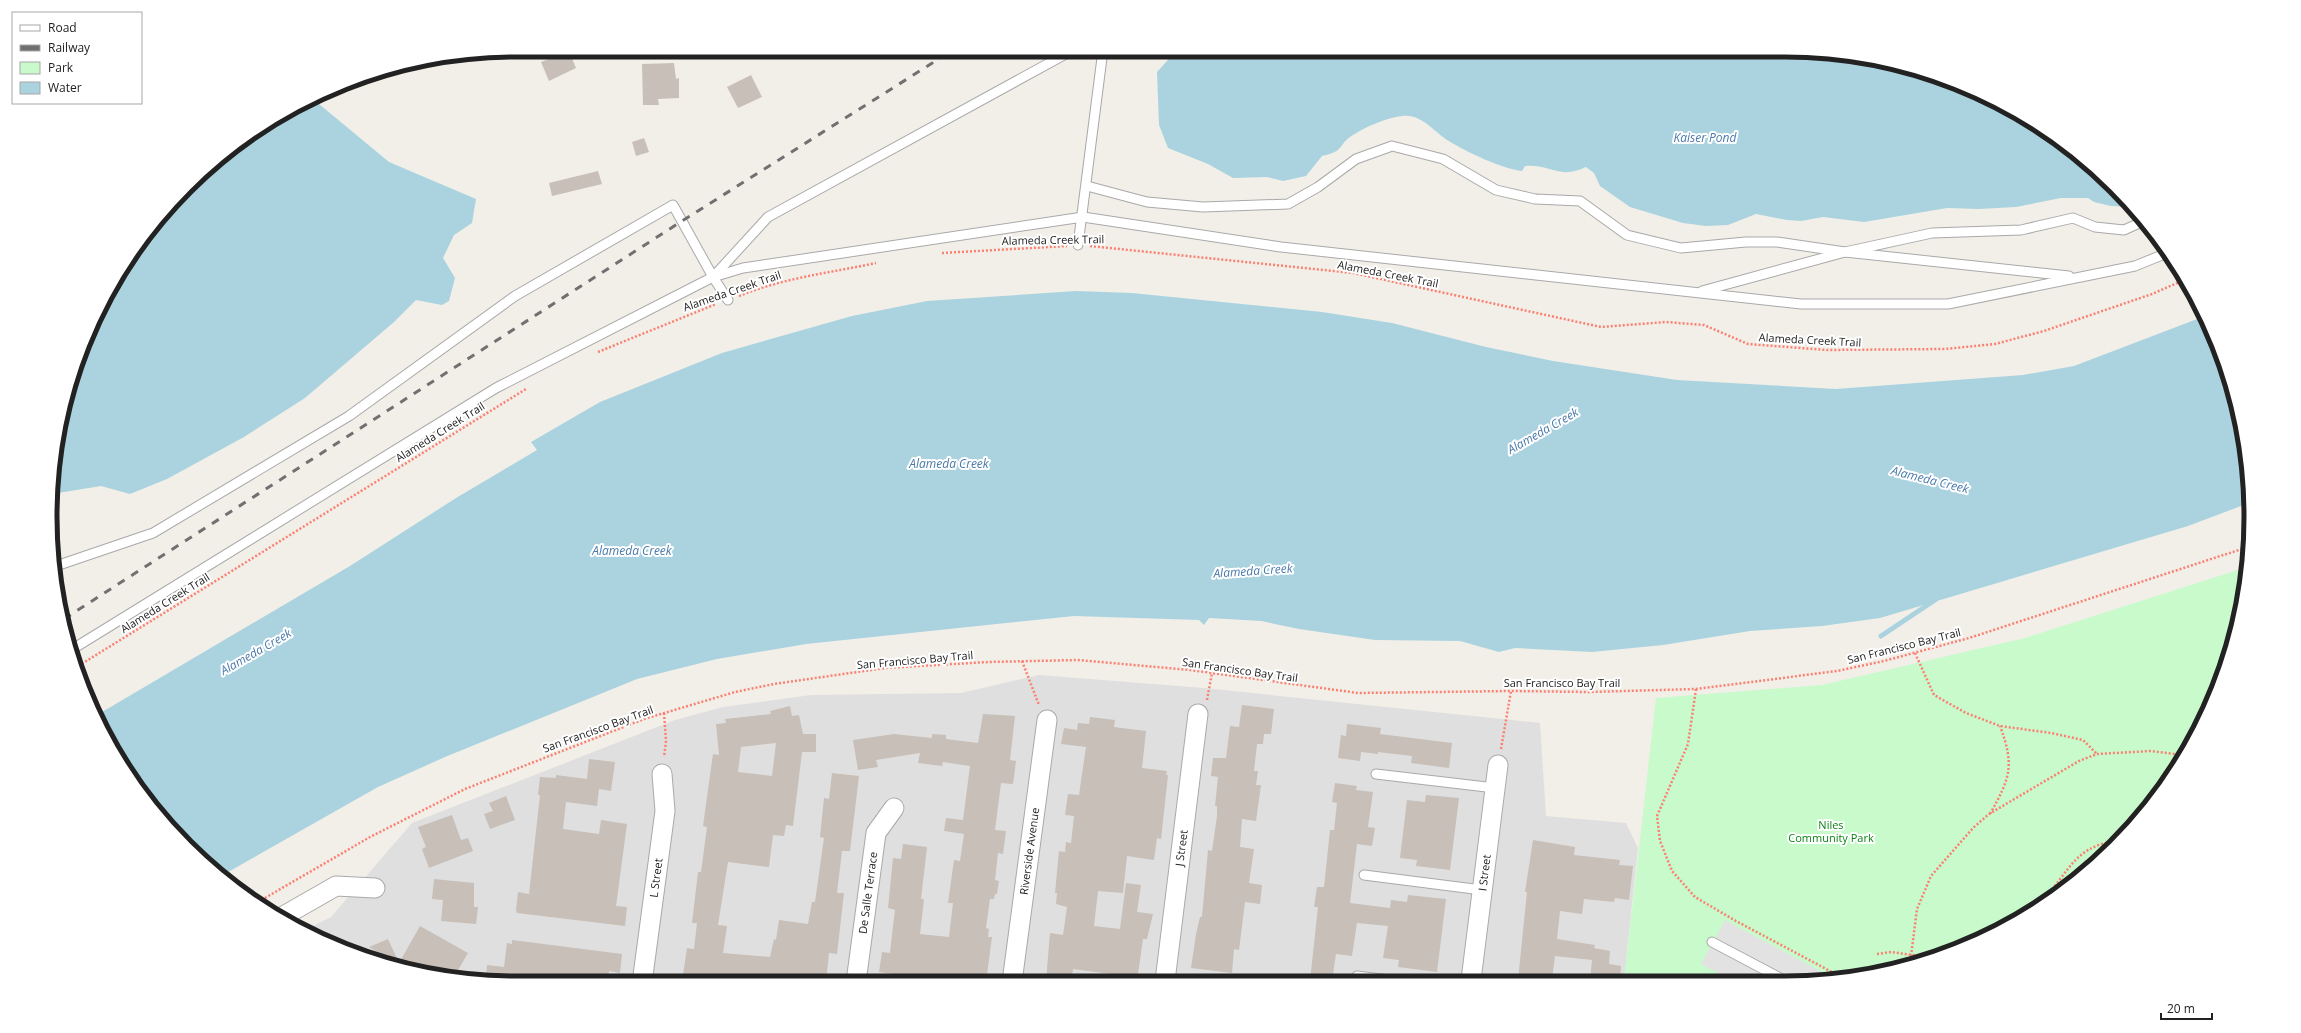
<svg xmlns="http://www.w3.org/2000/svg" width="2301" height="1033" font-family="'Open Sans',sans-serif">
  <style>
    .residential { fill: #e0dfdf }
    .park { fill: #c8facc }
    .parking { fill: #e2e2e2 }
    .water { fill: #aad3df }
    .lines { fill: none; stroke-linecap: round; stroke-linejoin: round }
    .stream { stroke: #aad3df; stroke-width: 5 }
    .building { fill: #c7bfb8; fill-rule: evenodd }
    .lane-casing { stroke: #a9a9a9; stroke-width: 11 }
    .street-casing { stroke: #a9a9a9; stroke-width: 21 }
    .path { stroke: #fa8072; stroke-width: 2.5; stroke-dasharray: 2 2; stroke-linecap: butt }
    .lane { stroke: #fff; stroke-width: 9 }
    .street { stroke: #fff; stroke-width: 19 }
    .rail { stroke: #707070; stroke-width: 3; stroke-dasharray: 8 8; stroke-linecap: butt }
    .labels { text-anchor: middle; stroke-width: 4; stroke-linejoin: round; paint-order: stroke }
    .street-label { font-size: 11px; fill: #222; stroke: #fff }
    .park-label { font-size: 11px; fill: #0c8416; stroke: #fff }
    .water-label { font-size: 12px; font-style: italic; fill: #4a7aab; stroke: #fff }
    .rim { fill: none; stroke: #222; stroke-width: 5 }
  </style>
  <rect width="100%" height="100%" fill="#f2efe9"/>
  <path class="residential" d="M1039,675l165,13 336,35 6,93 80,7 12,25 -14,132 -1107,3 -91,-9 -60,-16 -61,-28 26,-13 81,-94 263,-103 48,-13 88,-12 150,-2z"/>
  <path class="park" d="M2247,567v11l-21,89 -54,109 -80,91 -101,68 -57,23 -88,21 -222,1 32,-282 166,-13 203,-47z"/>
  <path class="parking" d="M1725,920l110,59h-106l-28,-15z"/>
  <g class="water">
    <path d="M1177,50h608l90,9 60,16 83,38 74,53 39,41 -20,-1 -17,-4 -6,-4h-27l-45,9 -37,2 -32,-1 -83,14 -41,-5 -22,4 -14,-1 -31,-6 -28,11 -22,1 -23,-3 -53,-16 -30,-21 -6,-13 -8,-6c-28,13 -34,-3 -61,-1l-3,5c-19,-2 -56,-19 -73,-30 -15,-9 -28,-28 -47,-25 -16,2 -35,10 -49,19 -16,10 -7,16 -31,21l-16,20 -23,5 -16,-4 -34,1 -25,-14 -40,-16 -9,-23 -2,-53z"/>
    <path d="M313,99l76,63 87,37 -4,24 -18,12 -11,23 12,20 -6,23 -7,4 -26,-5 -22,22 -89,76 -61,39 -77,42 -37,15 -29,-8 -49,8c2,-22 3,-46 7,-69 27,-137 127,-268 254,-326z"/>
    <path d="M1076,291l56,2 190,19 70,11 94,24 67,14 124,19 159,9 187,-14 51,-9 131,-50 30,80 15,90 -1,17 -61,23 -308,92 -58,8 -72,5 -87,14 -71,7 -77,-4 -16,4 -39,-11 -85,-1 -76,-11 -38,-8 -52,-3 -5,7 -5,-5 -125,-4 -268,28 -89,15 -80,20 -192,78 -67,30 -157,89c-52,-37 -98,-103 -124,-161l253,-149 106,-68 81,-48 -6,-8 69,-40 122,-49 130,-37 75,-15z"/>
  </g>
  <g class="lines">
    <path class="stream" d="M1881,636l54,-36"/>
  </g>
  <g class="building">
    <path d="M569,51l7,17 -27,13 -8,-19z"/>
    <path d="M674,63l2,16 3,-1v20l-21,1 1,6h-16l-1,-41z"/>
    <path d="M751,75l11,22 -24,11 -11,-21z"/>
    <path d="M644,138l5,14 -13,4 -4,-14z"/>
    <path d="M598,171l4,13 -50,12 -3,-13z"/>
    <path d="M1242,705l32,4 -3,25h-7l-1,10h-6l-3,27h4l-2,14h5l-5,36 -14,-2 -2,28 14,2 -5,34 13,2 -2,19 -15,-2 -6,48 -5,-1 -2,24 -41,-5 5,-34 4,-17h2l6,-67 4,1 5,-35v-10h-2l3,-29 -7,-1 2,-18h13l4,-32 9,1z"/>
    <path d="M790,706l2,10 7,-1 4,19h13v18h-14l-9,74 -7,-1 -2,11 -11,-1 -4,32 -41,-5 -10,63 9,1 -4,27 47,4 4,-18 2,1 3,-20 29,4 4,-22h3l9,-64 -4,-1 4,-39 5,1 3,-26 27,3 -9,75h-8l-5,42h7l-7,61 -8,-1 -3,29h-89l-54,-7 4,-27 7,1 3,-26h-5l6,-51h3l6,-45 -4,-1 4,-29 6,-43 6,1 -3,-31 10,-1 -1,-4 46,-5 -1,-3zM776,743l-4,33 -34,-4 3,-25z"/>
    <path d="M983,714l32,2 -5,44 6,1 -3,23 -12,-1 -6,47 11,1 -3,23 -5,-1 -3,27 4,1 -2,13h-2l-1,5h-4l-4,29 3,1 -1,8h4l-6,45h-36l-71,-10 3,-20 8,1 3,-27 2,-16 -7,-2 5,-50 8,1 2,-15 24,3 -6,52h3l-4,35 29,3 4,-34h-5l6,-43 6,1 4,-27 -20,-3 2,-13 17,2 7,-54 -27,-4 -1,4 -24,-3 2,-10 -44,7 2,7 -20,3 -5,-30 41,-6 38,4v-4l14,1v4l32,4z"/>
    <path d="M1090,717l25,3 -1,7 32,4 -4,37 25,3 -1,4h2l-7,64 -4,-1 -3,22 -27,-4 -4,37 -25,-2 -4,35 26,3 6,-46 15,2 -4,27 16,2 -6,25h-4l-6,42h-27l1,-7 -38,-5 -2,12h-25l4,-48 13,2 4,-28 -11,-3 1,-11h-2l4,-42 6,1 1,-10 5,1 3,-27 -9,-1 3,-21 11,1 7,-48 -25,-3 3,-16 13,2 1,-7 11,1z"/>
    <path d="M1347,724l34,4 -1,6 72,9 -3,25 -38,-5 1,-7 -34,-4v2l-17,-2 -1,9 -22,-3 3,-23 5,1z"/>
    <path d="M589,759l26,3 -4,29 -12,-2 -2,17 -31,-4 -3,27 36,5 2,-14 26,4 -11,82 11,1 -2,19 -108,-13 -1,-3 2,-18 11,2 11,-99h-2l2,-18 16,1v-3l31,4z"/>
    <path d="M1335,783l22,3 -1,4 17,2 -5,35 7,1 -3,18 -15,-2 -7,59 40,5 1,-8 16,2 1,-7 38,4 -9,73 -39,-5 1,-7 -16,-2 5,-32 -31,-3 -5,33 -16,-2 -4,27h-22l8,-74h-4l3,-20h7l6,-57h4l3,-27 -5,-1z"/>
    <path d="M1426,795l33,3 -9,72 -34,-4 1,-6 -17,-2 7,-58 18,2z"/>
    <path d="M506,796l9,24 -25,9 -6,-15 9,-3 -4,-8z"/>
    <path d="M452,815l9,25 7,-2 5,13 -44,17 -7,-19 4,-2 -8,-20z"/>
    <path d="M1533,840l42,7 -1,8 46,5 -1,5 14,1 -4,34 -14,-2 -1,4 -30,-3 -2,15 -22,-3 -3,28 38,6 -1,3 16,3 -1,13 12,2 -1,14h-30l2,-20 -37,-4 -3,24h-34l9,-88h-2z"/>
    <path d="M434,879l40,4v24h4l-2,17 -35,-3 2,-21 -11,-1z"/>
    <path d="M420,926l48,27 -14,24 -28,-3 -19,-5 -38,-22 19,-8 11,24z"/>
    <path d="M512,940l110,14 -2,19 -11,-2 -1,12h-92l-30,-3 1,-15 17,2 3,-24 5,1z"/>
  </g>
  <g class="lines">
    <g class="lane-casing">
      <g id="lane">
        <path d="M1087,186l60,16 56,5 85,-3 30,-17 38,-28 36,-13 51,13 53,31 39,9 45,2 47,34 54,13 65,-6h31l68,10 87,-19 89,-3 52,-12 22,9 29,3 20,-9"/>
        <path d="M1078,245l25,-195"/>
        <path d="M714,276l54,-59 305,-167"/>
        <path d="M1702,291l143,-39 224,24"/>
        <path d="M53,567l100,-34 196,-117 166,-120 158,-91 40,72 15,23"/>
        <path d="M71,650l425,-262 217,-111 30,-9 340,-51 198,30 520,57h147l187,-38 32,-13"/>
        <path d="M1376,774l119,14"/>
        <path d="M1364,875l118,15"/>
        <path d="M1712,942l70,37"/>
        <path d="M1357,976l33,4"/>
      </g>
    </g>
    <g class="street-casing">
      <g id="street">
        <path d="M280,918l56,-32 39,2"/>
        <path id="s1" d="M1471,980l27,-215"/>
        <path id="s2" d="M1165,981l33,-267"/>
        <path id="s3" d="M856,982l20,-149 18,-25"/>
        <path id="s4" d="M1012,982l35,-262"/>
        <path id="s5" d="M642,983l23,-172 -3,-37"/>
      </g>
    </g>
    <g class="path">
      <path d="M1090,246l263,27 248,54 65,-5 38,3 44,19 79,6 118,-1 50,-5 49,-13 108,-37 32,-14"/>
      <path d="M942,253l125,-7"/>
      <path d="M739,296c44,-18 90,-23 137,-33"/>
      <path d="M598,352l118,-48"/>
      <path d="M1915,653l19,42 32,18 34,13 51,7 32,7 14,14"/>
      <path d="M1022,661l17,44"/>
      <path d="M75,668l451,-279"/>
      <path d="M1696,689l-8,55 -31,72 3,25 12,30 23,26 41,24 109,58"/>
      <path d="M1207,700l5,-27"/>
      <path d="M664,713l2,28 -2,16"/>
      <path d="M1501,749l10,-58"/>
      <path d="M1990,814c20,-36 25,-48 10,-88"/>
      <path d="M2041,901c28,-26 30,-53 74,-60"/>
      <path d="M258,902l112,-65 95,-48 179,-70 91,-27 39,-8 111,-16 103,-6 90,-2 112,10 168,23 153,-2 78,1 107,-3 141,-18 47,-10 85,-23 279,-91"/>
      <path d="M1877,954l14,-2 43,6"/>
      <path d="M1910,964l7,-55 14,-33 42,-48 16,-14 90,-53 18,-7 54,-3 32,4"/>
    </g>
    <use href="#lane" class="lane"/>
    <use href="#street" class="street"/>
    <path class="rail" d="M64,619l618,-398 271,-171"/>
  </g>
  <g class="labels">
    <g class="street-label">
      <text transform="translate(1053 240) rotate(-1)" y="4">Alameda Creek Trail</text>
      <text transform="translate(1388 274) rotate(11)" y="4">Alameda Creek Trail</text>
      <text transform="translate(732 291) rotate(-19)" y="4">Alameda Creek Trail</text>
      <text transform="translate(1810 340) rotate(3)" y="4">Alameda Creek Trail</text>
      <text transform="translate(440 432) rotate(-32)" y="4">Alameda Creek Trail</text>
      <text transform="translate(165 603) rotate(-32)" y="4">Alameda Creek Trail</text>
      <text transform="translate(1904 646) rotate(-14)" y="4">San Francisco Bay Trail</text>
      <text transform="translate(915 660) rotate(-5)" y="4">San Francisco Bay Trail</text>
      <text transform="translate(1240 670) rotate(8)" y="4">San Francisco Bay Trail</text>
      <text x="1562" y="687">San Francisco Bay Trail</text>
      <text transform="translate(598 729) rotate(-20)" y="4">San Francisco Bay Trail</text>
      <text dy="4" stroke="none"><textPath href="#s2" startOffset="134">J Street</textPath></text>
      <text dy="4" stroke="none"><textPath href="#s4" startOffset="132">Riverside Avenue</textPath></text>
      <text dy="4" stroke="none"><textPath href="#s1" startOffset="108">I Street</textPath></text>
      <text dy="4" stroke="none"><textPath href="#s5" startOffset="106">L Street</textPath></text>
      <text dy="4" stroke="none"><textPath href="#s3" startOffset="90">De Salle Terrace</textPath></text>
    </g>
    <g class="park-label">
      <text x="1831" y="829">Niles<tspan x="1831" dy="13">Community Park</tspan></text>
    </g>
    <g class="water-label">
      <text x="1705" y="142">Kaiser Pond</text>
      <text transform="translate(1543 431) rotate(-30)" y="4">Alameda Creek</text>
      <text x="949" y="468">Alameda Creek</text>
      <text transform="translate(1930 480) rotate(14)" y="4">Alameda Creek</text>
      <text x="632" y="555">Alameda Creek</text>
      <text transform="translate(1253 571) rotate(-4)" y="4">Alameda Creek</text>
      <text transform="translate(256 652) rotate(-30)" y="4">Alameda Creek</text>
    </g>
  </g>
  <path d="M0 0H2301V1033H0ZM516 57H1785A459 459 0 0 1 2244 516V517A459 459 0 0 1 1785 976H516A459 459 0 0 1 57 517V516A459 459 0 0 1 516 57Z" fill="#fff" fill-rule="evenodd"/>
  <path class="rim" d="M516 57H1785A459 459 0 0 1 2244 516V517A459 459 0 0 1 1785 976H516A459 459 0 0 1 57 517V516A459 459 0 0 1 516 57Z"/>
  <rect x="12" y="12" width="130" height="92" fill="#ffffff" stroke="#a7a7a7"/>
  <rect x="20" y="25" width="20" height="6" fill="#ffffff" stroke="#a7a7a7"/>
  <text x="48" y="32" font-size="12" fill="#222222">Road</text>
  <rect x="20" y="45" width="20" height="6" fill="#707070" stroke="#a7a7a7"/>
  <text x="48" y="52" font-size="12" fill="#222222">Railway</text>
  <rect x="20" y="62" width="20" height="12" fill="#c8facc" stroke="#a7a7a7"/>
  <text x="48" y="72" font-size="12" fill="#222222">Park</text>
  <rect x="20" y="82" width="20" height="12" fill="#aad3df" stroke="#a7a7a7"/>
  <text x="48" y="92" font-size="12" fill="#222222">Water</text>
  <path d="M2161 1013v6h51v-6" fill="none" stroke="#222222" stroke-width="2"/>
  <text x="2167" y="1013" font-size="12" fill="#222222" stroke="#ffffff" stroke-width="3" paint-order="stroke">20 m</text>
</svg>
